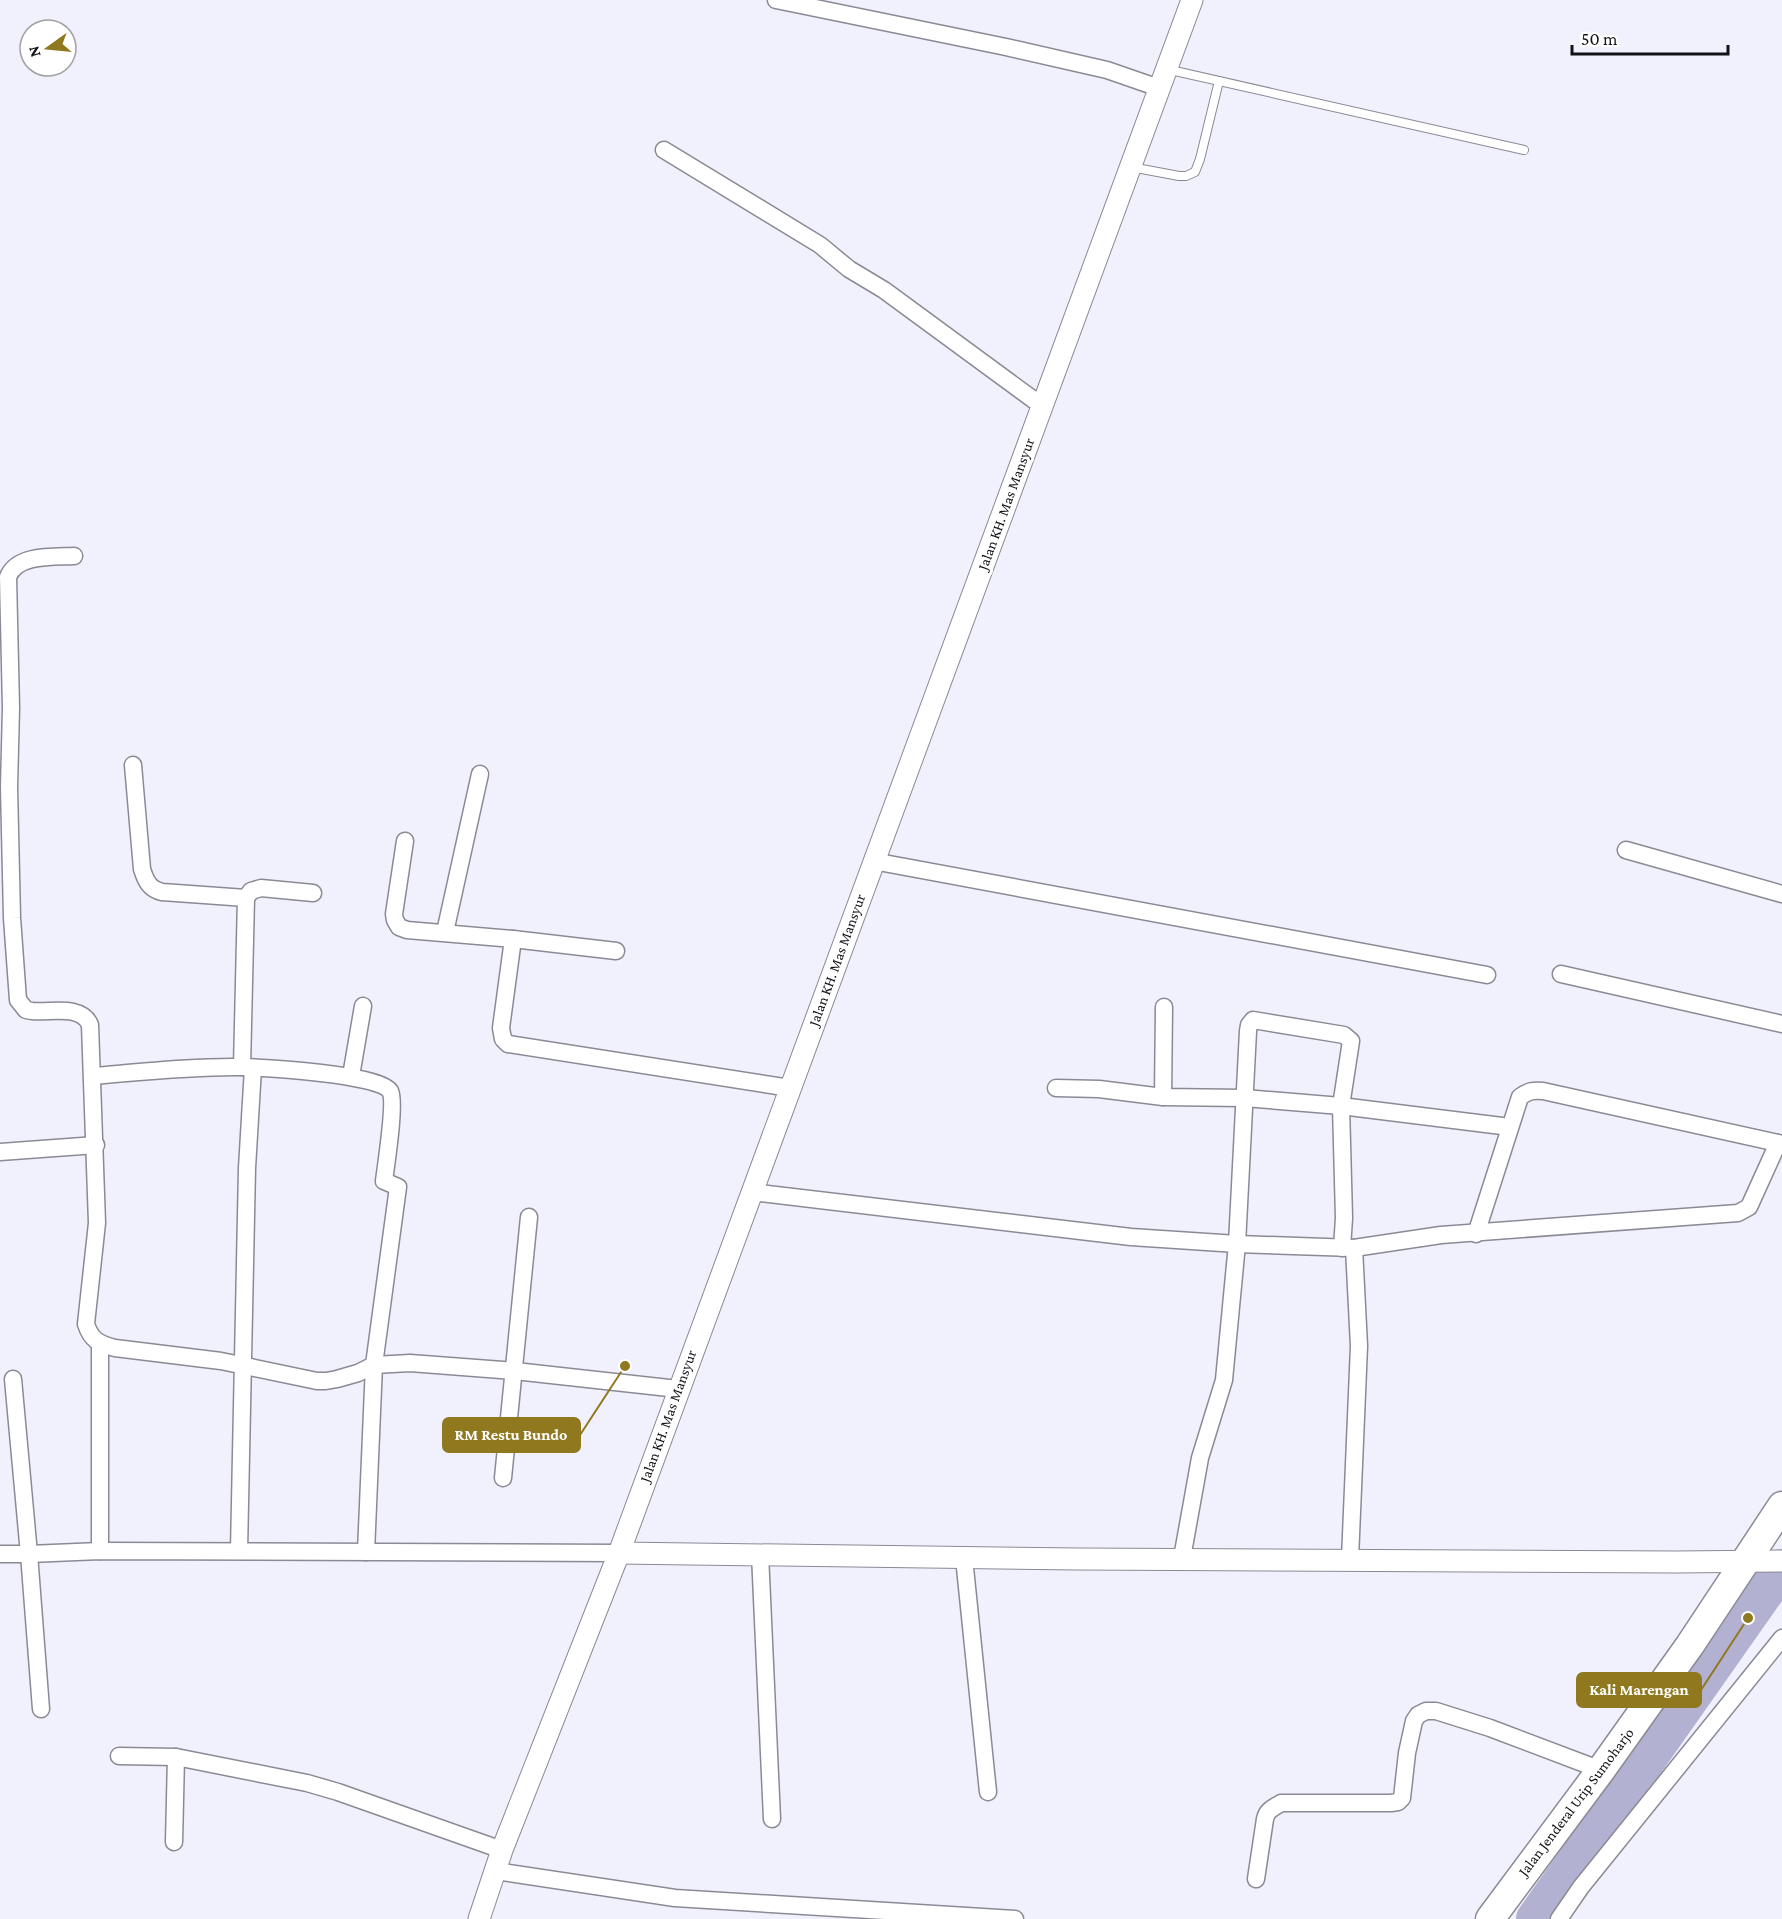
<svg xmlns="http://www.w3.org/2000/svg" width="1782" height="1919" font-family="'Crimson Pro',serif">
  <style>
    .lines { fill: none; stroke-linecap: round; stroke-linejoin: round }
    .river { stroke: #b3b1d2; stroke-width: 38 }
    .service-casing { stroke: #8a8a95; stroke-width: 10 }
    .minor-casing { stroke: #8a8a95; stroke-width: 19 }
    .tertiary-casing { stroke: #8a8a95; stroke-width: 23 }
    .trunk-casing { stroke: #8a8a95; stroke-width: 31 }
    .service { stroke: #fff; stroke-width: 8 }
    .minor { stroke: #fff; stroke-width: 16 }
    .tertiary { stroke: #fff; stroke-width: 21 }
    .trunk { stroke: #fff; stroke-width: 28 }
    .labels { text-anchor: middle; stroke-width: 6; stroke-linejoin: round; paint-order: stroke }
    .street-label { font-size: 15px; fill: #131217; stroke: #fff }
    .leader { fill: none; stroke: #90781e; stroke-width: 2 }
    .callout-dot { fill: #90781e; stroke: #fff; stroke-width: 2 }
    .callout { fill: #90781e; stroke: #90781e; stroke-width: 2 }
    .callout-label { font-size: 16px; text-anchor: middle; font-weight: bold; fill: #fff }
  </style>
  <rect width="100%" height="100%" fill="#f1f0fd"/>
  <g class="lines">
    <path class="river" d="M1535,1919l247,-351"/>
    <g class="service-casing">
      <g id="service">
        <path d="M1166,69l358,81"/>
        <path d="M1131,167l48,9h7l9,-4 5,-13 19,-78"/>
      </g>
    </g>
    <g class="minor-casing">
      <g id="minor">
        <path d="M776,0l230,47 101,23 52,18"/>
        <path d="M664,150l156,95 29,24 35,21 158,116"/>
        <path d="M74,556c-21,1 -57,-2 -66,21l3,131 -2,79 3,131 6,82 8,10 6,1c18,2 50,-7 58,14l7,198 -11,101c5,16 13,20 29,24l106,13 96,20h9l11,-2 21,-6 16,-8 36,-2 105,8 163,18"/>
        <path d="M133,765l9,104c4,13 8,20 20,23l84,6"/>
        <path d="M405,841l-11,73 1,6 4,7 8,3 106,9 -12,89 2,11 5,5 282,44"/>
        <path d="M1626,850l156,44"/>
        <path d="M873,861l614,114"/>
        <path d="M445,932l35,-158"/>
        <path d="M513,939l103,12"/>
        <path d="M1561,974l221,50"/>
        <path d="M242,1067l4,-169 5,-7 10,-3 52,5"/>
        <path d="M93,1076c48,-4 102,-10 150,-9 23,1 136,7 147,24 6,10 -4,74 -6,90l14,6 -24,178 -8,187"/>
        <path d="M351,1076l12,-70"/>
        <path d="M1056,1088l43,1 64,8 81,1 97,8 169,21"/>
        <path d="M1163,1097l1,-90"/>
        <path d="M0,1152l96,-7"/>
        <path d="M751,1192l380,45 106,7 117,4 87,-13 297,-22 11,-6 29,-64"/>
        <path d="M1476,1234l44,-137c8,-6 13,-7 23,-6l239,53"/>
        <path d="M100,1345v206"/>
        <path d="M13,1379l16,175 12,155"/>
        <path d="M503,1478l26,-261"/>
        <path d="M239,1551l8,-383 6,-100"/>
        <path d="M0,1554h29l71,-3 519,2"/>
        <path d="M760,1554l12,265"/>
        <path d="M964,1558l24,234"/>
        <path d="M1182,1558l18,-100 24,-78 13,-136 11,-213 1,-6 4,-5 91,15 7,6 -10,65 3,112 -2,30"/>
        <path d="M1350,1559l9,-213 -5,-98"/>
        <path d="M119,1756l57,1 131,26 31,9 164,58"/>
        <path d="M174,1842l2,-85"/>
        <path d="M496,1871l179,27 340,21"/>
        <path d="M1256,1879l9,-60c2,-9 8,-11 16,-16h110l7,-1 4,-4 5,-45 7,-32 4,-6 8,-4h10l54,17 111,42"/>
        <path d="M1559,1919l22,-32 201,-249"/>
      </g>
    </g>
    <g class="tertiary-casing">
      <g id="tertiary">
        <path d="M619,1553l460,6 597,3 106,-1"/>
        <path d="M479,1919l23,-69 117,-297 573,-1553"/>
      </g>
    </g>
    <g class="trunk-casing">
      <path id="trunk" d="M1490,1919l111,-149 89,-125 92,-139"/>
    </g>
    <use href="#service" class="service"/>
    <use href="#minor" class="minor"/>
    <use href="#tertiary" class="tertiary"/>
    <use href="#trunk" class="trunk"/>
  </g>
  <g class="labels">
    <g class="street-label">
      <text transform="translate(1006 504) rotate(-70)" y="5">Jalan KH. Mas Mansyur</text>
      <text transform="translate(837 960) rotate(-70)" y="5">Jalan KH. Mas Mansyur</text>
      <text transform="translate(668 1416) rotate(-70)" y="5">Jalan KH. Mas Mansyur</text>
      <text transform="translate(1576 1802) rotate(-53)" y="5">Jalan Jenderal Urip Sumoharjo</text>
    </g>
  </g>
  <path class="leader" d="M625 1366L580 1435M1748 1618L1701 1690"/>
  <g class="callout-dot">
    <circle cx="625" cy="1366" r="6"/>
    <circle cx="1748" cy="1618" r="6"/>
  </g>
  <g class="callout">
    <rect x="443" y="1418" width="137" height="34" rx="6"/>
    <rect x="1577" y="1673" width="124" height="34" rx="6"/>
  </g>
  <g class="callout-label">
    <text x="511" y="1440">RM Restu Bundo</text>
    <text x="1639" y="1695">Kali Marengan</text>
  </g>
  <g transform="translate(48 48) rotate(255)"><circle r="28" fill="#ffffff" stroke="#a1a0a2" stroke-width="1.5"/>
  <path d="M0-4.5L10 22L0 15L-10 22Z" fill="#90781e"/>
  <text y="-9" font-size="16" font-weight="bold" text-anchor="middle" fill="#131217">N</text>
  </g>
  <path d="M1572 45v9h156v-9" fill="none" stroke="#131217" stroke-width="3"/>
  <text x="1581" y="45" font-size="18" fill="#131217" stroke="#ffffff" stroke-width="4.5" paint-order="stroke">50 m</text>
</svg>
